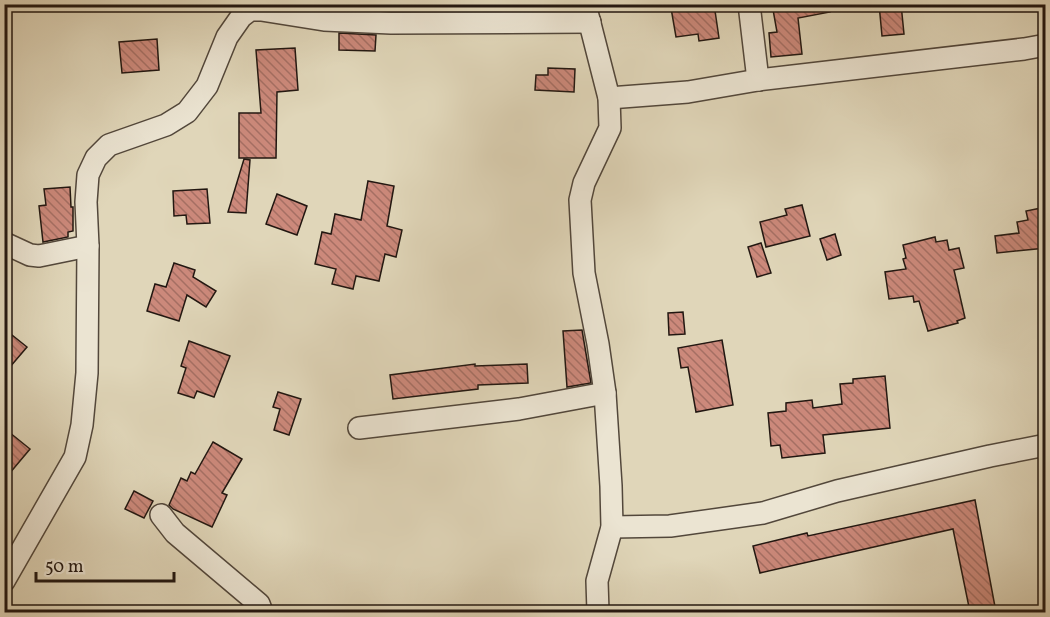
<svg xmlns="http://www.w3.org/2000/svg" width="1050" height="617" font-family="Vollkorn,serif">
  <style>
    .building { fill: url(#building-back-hatch); stroke: #221711; stroke-width: 1.5 }
    .lines { fill: none; stroke-linecap: round; stroke-linejoin: round }
    .minor-casing { stroke: #52473b; stroke-width: 24 }
    .minor { stroke: #ebe4d2; stroke-width: 21 }
  </style>
  <defs>
    <pattern id="building-back-hatch" width="6" height="6" patternUnits="userSpaceOnUse" patternTransform="scale(1.5)"><rect width="6" height="6" fill="#cc897b"/><path d="M-1 5l2 2M0 0l6 6M5-1l2 2" fill="none" stroke="#a56f63"/></pattern>
  </defs>
  <rect width="100%" height="100%" fill="#e0d6b9"/>
  <filter id="stains"><feTurbulence type="fractalNoise" baseFrequency=".00333" numOctaves="4"/><feColorMatrix values="0 0 0 0 .2 0 0 0 0 .09 0 0 0 0 .02 0 0 0 .5 -.17"/></filter>
  <radialGradient id="worn" r=".72"><stop offset=".6" stop-color="#630" stop-opacity="0"/><stop offset="1" stop-color="#630" stop-opacity=".3"/></radialGradient>
  <g class="building">
    <path d="M695,4h19l5,34 -20,3 -1,-7 -22,3 -5,-29z"/>
    <path d="M772,4h57l1,8 -32,6 4,36 -31,3 -2,-24 8,-1z"/>
    <path d="M879,4h22l3,30 -22,2z"/>
    <path d="M339,33l37,2 -1,16 -36,-1z"/>
    <path d="M157,39l2,31 -37,3 -3,-31z"/>
    <path d="M295,48l3,42 -21,2 -1,66h-37v-45h22l-5,-63z"/>
    <path d="M548,68l27,1 -1,23 -39,-2 1,-15h12z"/>
    <path d="M244,159l6,1 -4,53 -18,-1z"/>
    <path d="M368,181l26,5 -7,40 15,4 -6,27 -11,-3 -6,27 -23,-5 -3,13 -21,-5 4,-15 -21,-5 7,-32 9,2 4,-20 26,6z"/>
    <path d="M70,187l1,20h2v24l-5,1v5l-25,5 -4,-36 7,-1 -2,-16z"/>
    <path d="M207,189l3,34 -23,1 -1,-9 -12,1 -1,-25z"/>
    <path d="M277,194l30,12 -10,29 -31,-11z"/>
    <path d="M802,205l8,31 -44,11 -6,-25 27,-7 -2,-6z"/>
    <path d="M1046,207v41l-49,5 -2,-17 24,-3 -2,-11 11,-2 -2,-9z"/>
    <path d="M835,234l6,21 -14,5 -7,-21z"/>
    <path d="M935,237l1,5 11,-2 2,10 10,-2 5,20 -10,2 11,48 -8,3 1,2 -30,8 -9,-30 -5,1 -1,-6 -24,3 -4,-27 21,-3 -3,-10 3,-1 -3,-13z"/>
    <path d="M761,243l10,30 -14,4 -9,-30z"/>
    <path d="M174,263l21,7 -2,7 23,14 -10,16 -19,-12 -8,26 -32,-10 8,-27 11,3z"/>
    <path d="M683,312l2,22 -16,1 -1,-22z"/>
    <path d="M582,330l9,53 -24,4 -4,-56z"/>
    <path d="M12,335l15,12 -23,27v-29z"/>
    <path d="M722,340l11,65 -37,7 -8,-45 -7,1 -3,-20z"/>
    <path d="M189,341l41,15 -16,41 -17,-6 -3,7 -16,-5 8,-25 -5,-2z"/>
    <path d="M475,364v2l52,-2 1,19 -50,2v4l-85,10 -3,-24z"/>
    <path d="M885,376l5,52 -67,7 2,18 -43,5 -2,-13 -9,1 -3,-33 18,-2v-8l26,-3 1,8 29,-4 -2,-20 13,-1v-4z"/>
    <path d="M278,392l23,7 -12,36 -15,-5 6,-21 -7,-2z"/>
    <path d="M4,428l26,21 -26,31z"/>
    <path d="M213,442l29,17 -20,34 5,2 -15,32 -39,-18 -4,-4 12,-27 6,3 4,-9 4,2z"/>
    <path d="M134,491l19,10 -9,17 -19,-9z"/>
    <path d="M975,500l21,112h-26l-17,-83 -193,44 -7,-27 54,-13 1,3z"/>
  </g>
  <g class="lines">
    <g class="minor-casing">
      <g id="minor">
        <path d="M585,4l24,94 1,30 -26,55 -4,17 4,73 14,71 7,49 6,93 1,41 -15,54 1,31"/>
        <path d="M749,4l9,76"/>
        <path d="M609,98l79,-6 70,-12 266,-31 22,-4"/>
        <path d="M4,243l26,12 9,1 49,-10"/>
        <path d="M359,428l160,-19 86,-16"/>
        <path d="M161,515l14,18 84,71 3,8"/>
        <path d="M612,527l58,-1 93,-13 74,-22 153,-35 56,-11"/>
        <path d="M4,581l71,-124 7,-32 5,-52 1,-127 -2,-44 2,-27 8,-17 13,-13 57,-20 21,-13 20,-26 20,-49 14,-20 9,-7h11l63,10 67,3 199,-1"/>
      </g>
    </g>
    <use href="#minor" class="minor"/>
  </g>
  <rect width="1050" height="617" fill="none" stroke="#e0d6b9" stroke-width="24"/>
  <rect x="6" y="6" width="1038" height="605" fill="none" stroke="#221711" stroke-width="3"/>
  <rect x="12" y="12" width="1026" height="593" fill="none" stroke="#221711" stroke-width="1.5"/>
  <path d="M36 572v9h138v-9" fill="none" stroke="#221711" stroke-width="3"/>
  <text x="45" y="572" font-size="18" fill="#221711" stroke="#ebe4d2" stroke-width="4.5" paint-order="stroke">50 m</text>
  <rect width="100%" height="100%" filter="url(#stains)"/>
  <rect width="100%" height="100%" fill="url(#worn)"/>
</svg>
